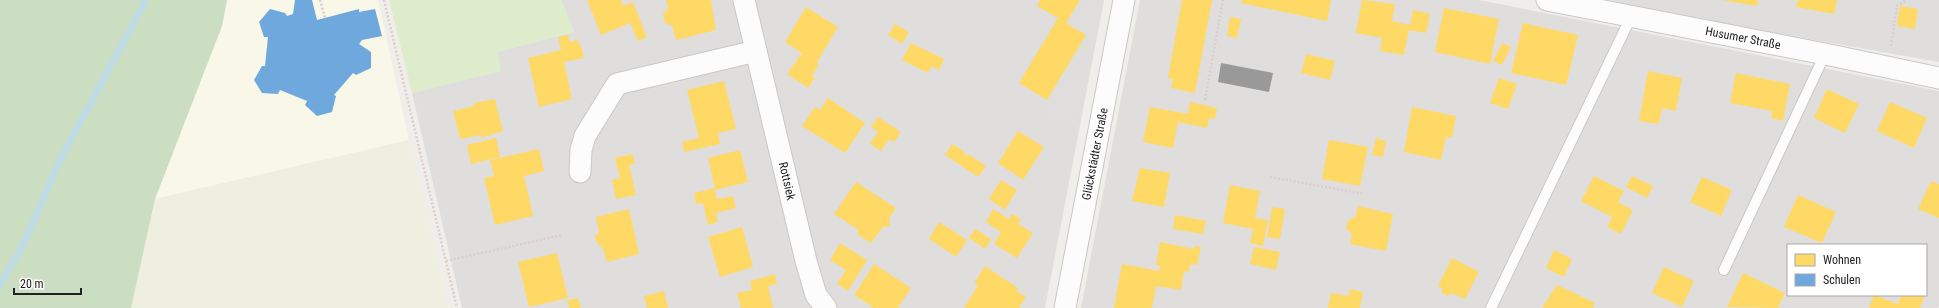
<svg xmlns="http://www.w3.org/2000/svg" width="1939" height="308" font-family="'Roboto Condensed',sans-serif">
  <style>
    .residential { fill: #dfdedc; fill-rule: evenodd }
    .education { fill: #f8f7e8 }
    .farmland { fill: #efefdf }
    .grass { fill: #ddeccb }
    .forest { fill: #cbdec1 }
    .parking { fill: #e0dfde }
    .homes { fill: #ffd966 }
    .schools { fill: #6fa8dc }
    .industry { fill: #999 }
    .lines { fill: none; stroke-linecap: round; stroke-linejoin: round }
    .stream { stroke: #bfdbe3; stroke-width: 7 }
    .service-casing { stroke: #c9c8c7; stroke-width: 12 }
    .minor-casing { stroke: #c9c8c7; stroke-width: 23 }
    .path { stroke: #dccecd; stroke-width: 2.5; stroke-dasharray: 2 2; stroke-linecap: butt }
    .service { stroke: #fdfcfc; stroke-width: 10 }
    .minor { stroke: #fdfcfc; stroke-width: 21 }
    .labels { text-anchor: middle; stroke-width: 4; stroke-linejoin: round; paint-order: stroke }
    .street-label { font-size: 12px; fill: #222; stroke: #fff }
  </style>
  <rect width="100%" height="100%" fill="#f0eeeb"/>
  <g class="residential">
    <path d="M561,0h543l-59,308h-583l-50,-215 89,-22 -4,-19 77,-20z"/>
    <path d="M1140,0h339l460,91v215l-1,2h-857zM1788,245h138v50h-138z"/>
    <path d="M1609,0h330v62l-249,-44z"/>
  </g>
  <path class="education" d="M227,0h151l31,140 -254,59 67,-173z"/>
  <path class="farmland" d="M409,140l40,168h-318l24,-109z"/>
  <path class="grass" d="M389,0h172l13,32 -77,20 4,19 -89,22z"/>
  <path class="forest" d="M0,0h227l-5,26 -67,173 -24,109h-131z"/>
  <g class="parking">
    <path d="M1087,5l13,7 -4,24 -11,-5z"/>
    <path d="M1068,83l16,9 -18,30 -15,-9z"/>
  </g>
  <g class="homes">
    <path d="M587,0h34l2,6 10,-4 14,35 -9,4 -8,-18 -29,12z"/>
    <path d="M666,0h45l5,30 -40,10 -4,-14 -7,-3 -2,-9 5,-6z"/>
    <path d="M1040,0h40l-14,23 20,12 -39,65 -28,-17 39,-65 -21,-12z"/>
    <path d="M1182,0h30l-17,93 -24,-5 2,-9 -5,-1z"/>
    <path d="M1242,0h89l-4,21 -86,-18z"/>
    <path d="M1362,0l33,4 -3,17 18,4 3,-15 17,4 -4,19 -17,-3 -5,25 -24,-4 2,-13 -26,-5z"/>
    <path d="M1722,0h36l-1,6z"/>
    <path d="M1798,0h39l-3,14 -38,-7z"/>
    <path d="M1900,6l18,3 -3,20 -18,-3z"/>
    <path d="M806,7l32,20 -21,35 2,2 -7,12 3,2 -7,10 -21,-14 15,-21 -17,-11z"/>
    <path d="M1444,8l55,11 -9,45 -55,-12z"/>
    <path d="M1230,17l11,2 -4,19 -10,-2z"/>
    <path d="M1523,23l55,12 -12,50 -55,-12z"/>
    <path d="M895,24l14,8 -7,12 -14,-9z"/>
    <path d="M568,35l2,7 7,-2 4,6 3,12 -20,4 8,37 -33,8 -11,-49 33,-8 -3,-13z"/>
    <path d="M911,43l33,16 -5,11 -8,-4 -3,7 -26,-13z"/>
    <path d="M1502,43l9,4 -9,18 -9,-4z"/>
    <path d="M1306,54l29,7 -5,19 -29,-7z"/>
    <path d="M1648,71l34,7 -6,33 -14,-3 -3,16 -20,-3z"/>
    <path d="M1736,73l54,11 -7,37 -12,-3 1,-7 -42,-8z"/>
    <path d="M1499,78l18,6 -9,25 -18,-6z"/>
    <path d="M724,81l12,48 -18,4 2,11 -36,8 -2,-10 17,-4 -12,-48z"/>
    <path d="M1827,89l32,15 -14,29 -31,-15z"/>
    <path d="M828,98l37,25 -20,30 -43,-27 13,-19 5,3z"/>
    <path d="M495,99l8,32 -22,7v-3l-21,4 -7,-28 21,-5v-3z"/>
    <path d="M1190,102l27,6 -2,11 -6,-1 -2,10 -29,-6 -5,26 -30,-6 7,-35 38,7z"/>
    <path d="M1890,102l37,16 -13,30 -37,-17z"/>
    <path d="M1412,107l44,9 -4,22 -6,-1 -5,23 -37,-8z"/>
    <path d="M878,117l23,15 -7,10 -5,-3 -8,12 -11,-7 8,-12 -7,-5z"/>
    <path d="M1018,131l26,16 -21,33 -25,-17z"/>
    <path d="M496,138l4,19 -29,7 -4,-19z"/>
    <path d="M1376,138l10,3 -3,16 -11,-2z"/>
    <path d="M1329,140l39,7 -8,39 -38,-7z"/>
    <path d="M952,144l13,8 -1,2 3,2 1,-2 18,12 -8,11 -33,-22z"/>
    <path d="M539,149l5,22 -20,5 9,40 -38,9 -11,-47 10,-2 -4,-16z"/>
    <path d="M740,150l8,32 -33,8 2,9 16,-3 3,12 -20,5 2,9 -10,3 -5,-22 -7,1 -2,-11 21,-5 -7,-30z"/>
    <path d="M633,154l2,10 -6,1 7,30 -20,4 -4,-19 8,-2 -5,-20z"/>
    <path d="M1140,168l30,5 -6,34 -32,-6z"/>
    <path d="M1594,176l30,15 -6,11 15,8 -12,24 -14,-7 5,-10 -31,-16z"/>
    <path d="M1632,176l21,10 -6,12 -21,-11z"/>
    <path d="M1702,177l30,13 -11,26 -31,-14z"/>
    <path d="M1001,180l16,10 -12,20 -16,-11z"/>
    <path d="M1931,181l8,3v34l-21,-9z"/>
    <path d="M856,182l40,26 -7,10 1,8 -7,1 -12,16 -14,-9 2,-4 -25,-16z"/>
    <path d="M1230,185l30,6 -5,27 13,2 -5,26 -13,-3 3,-14 -30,-6z"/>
    <path d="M1798,195l38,17 -14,31 -38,-16z"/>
    <path d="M1358,206l35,8 -7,37 -36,-7 2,-10 -6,-5 2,-8 4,-3h3z"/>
    <path d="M1272,207l13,2 -5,30 -13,-2z"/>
    <path d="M629,209l10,45 -32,8 -5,-16 -2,1 -6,-11 5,-3 -3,-16z"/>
    <path d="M993,209l16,10 3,-5 9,5 -3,5 15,9 -16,25 -23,-14 7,-12 -15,-10z"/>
    <path d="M1175,215l31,6 -3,13 -30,-5z"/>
    <path d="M939,222l28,18 -11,17 -27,-18z"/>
    <path d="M742,227l11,40 -33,10 -12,-40z"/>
    <path d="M975,229l16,10 -6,10 -16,-11z"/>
    <path d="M1160,242l34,7v-3l7,1 -4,18 -7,-1 -1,8 -5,-1 -3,19 -25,-4 -4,22h-38l8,-44 37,7 1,-5 -4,-1z"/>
    <path d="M840,243l27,17 -19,31 -11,-7 9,-14 -16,-10z"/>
    <path d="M1254,247l26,5 -4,18 -26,-6z"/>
    <path d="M1554,250l18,9 -8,18 -18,-9z"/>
    <path d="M557,253l11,45 -39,9 -11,-45z"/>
    <path d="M1452,258l27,14 -14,27 -14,-6 -3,3 -6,-3v-5l-4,-2z"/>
    <path d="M874,264l37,24 -13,20h-24l-20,-13z"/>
    <path d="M985,266l33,22 -2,3 10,6 -7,11h-55l14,-23 -4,-2z"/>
    <path d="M1664,267l30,14 -12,26 -30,-14z"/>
    <path d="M1743,273l42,20 -7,15 -51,-1z"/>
    <path d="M775,274l2,10 -9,2 5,22h-32l-4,-15 15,-3 -2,-9z"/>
    <path d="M1557,285l38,18 -2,5h-51z"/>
    <path d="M1350,289l13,3 -3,16h-32l3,-15 18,3z"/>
    <path d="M664,291l4,17h-21l-3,-12z"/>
    <path d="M1874,295l24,9 3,-9h24l-5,13h-51z"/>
    <path d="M578,298l3,10h-12l-2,-8z"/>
  </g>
  <path class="schools" d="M295,0h17l5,20 42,-11v3l16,-3 7,27 -20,4 -3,4 12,8v16l-15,7 -3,-2 -19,22 2,1 -4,16 -15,4 -12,-11 2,-4 -27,-11 -2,4 -16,-1 -8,-13 8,-14h3l3,-29h-4l-5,-15 11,-13 15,4 2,3 6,-2z"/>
  <path class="industry" d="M1221,63l52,10 -4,19 -51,-10z"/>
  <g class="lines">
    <path class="stream" d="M0,285l23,-40 38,-87 85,-158"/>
    <g class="service-casing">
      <g id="service">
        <path d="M1724,270l101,-216"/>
        <path d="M1491,308l140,-291"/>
      </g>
    </g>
    <g class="minor-casing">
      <g id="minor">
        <path d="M744,0l62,261 10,34 10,13"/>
        <path d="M1547,0l278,54 114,24"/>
        <path d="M580,172l1,-22 4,-14 32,-52 139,-33"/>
        <path d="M1065,308l59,-308"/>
      </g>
    </g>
    <g class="path">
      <path d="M320,0l5,18"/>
      <path d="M384,0l73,308"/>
      <path d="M1891,46l6,-40 10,-6"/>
      <path d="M1205,100l18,-100"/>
      <path d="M1270,177l94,17"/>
      <path d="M446,261l116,-26"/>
    </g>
    <use href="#service" class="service"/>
    <use href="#minor" class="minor"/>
  </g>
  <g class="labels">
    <g class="street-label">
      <text transform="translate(1743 38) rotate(11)" y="4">Husumer Straße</text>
      <text transform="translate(1095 154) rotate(-79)" y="4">Glückstädter Straße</text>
      <text transform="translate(787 181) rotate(77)" y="4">Rottsiek</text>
    </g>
  </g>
  <rect x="1787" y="244" width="140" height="52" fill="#ffffff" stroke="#a7a7a7"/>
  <rect x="1795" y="254" width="20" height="12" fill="#ffd966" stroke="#a7a7a7"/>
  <text x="1823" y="264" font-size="12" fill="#222222">Wohnen</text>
  <rect x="1795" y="274" width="20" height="12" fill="#6fa8dc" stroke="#a7a7a7"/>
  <text x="1823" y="284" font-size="12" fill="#222222">Schulen</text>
  <path d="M14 288v6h67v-6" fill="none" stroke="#222222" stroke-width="2"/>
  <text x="20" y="288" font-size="12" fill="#222222" stroke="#ffffff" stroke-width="3" paint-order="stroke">20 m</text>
</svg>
